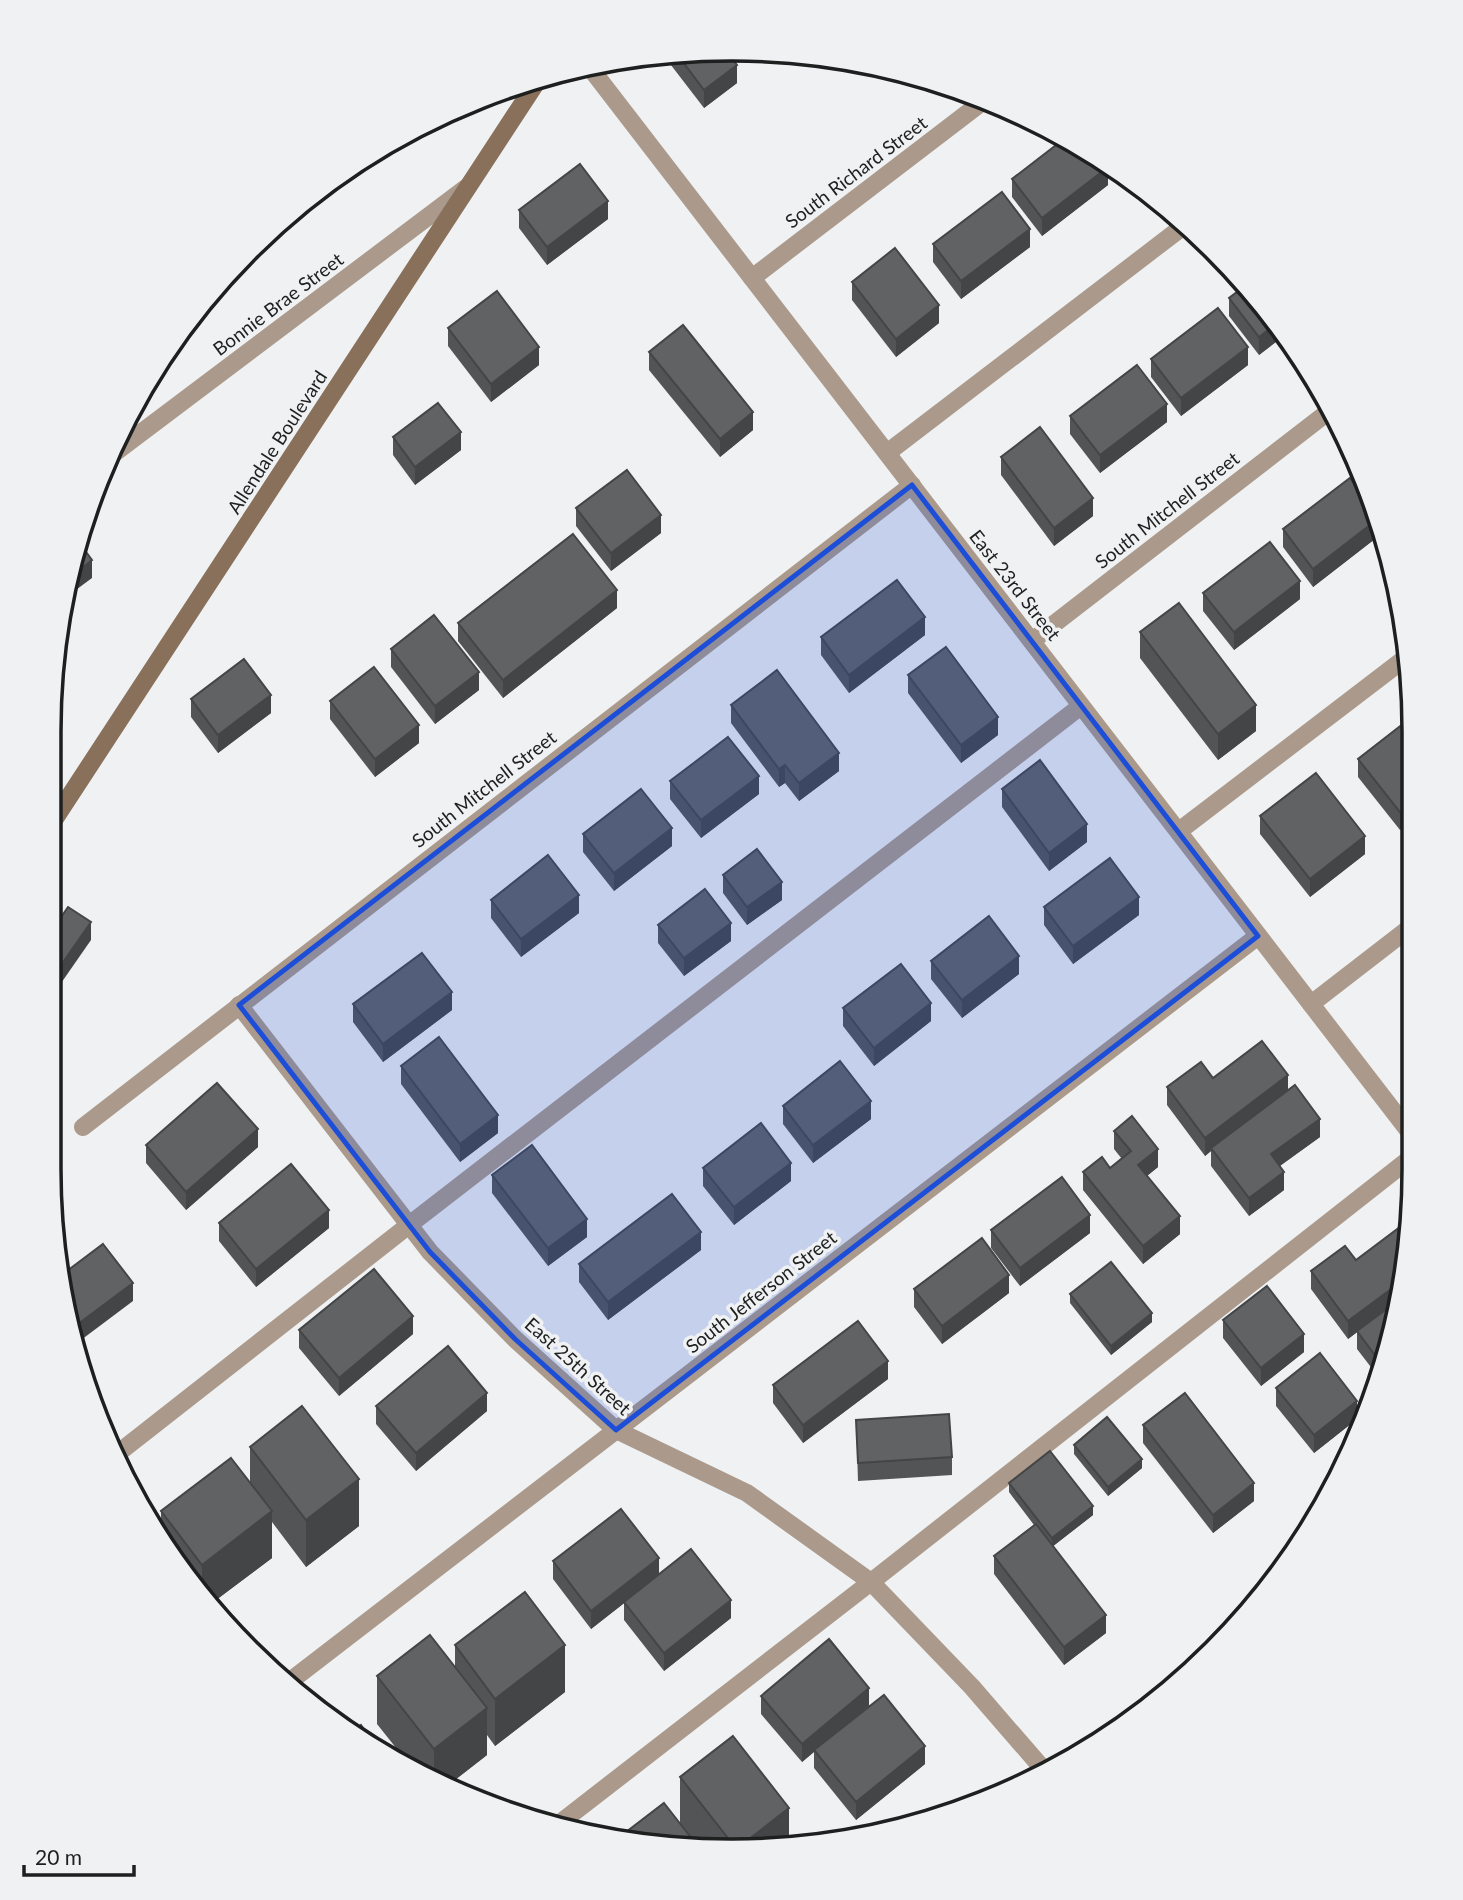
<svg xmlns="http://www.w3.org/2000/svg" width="1463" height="1900" font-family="Lato,sans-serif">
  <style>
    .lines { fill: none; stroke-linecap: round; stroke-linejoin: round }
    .lane { stroke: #ab9a8c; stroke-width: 18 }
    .street { stroke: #ab9a8c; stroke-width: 18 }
    .secondary { stroke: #89705b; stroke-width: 18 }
    .wall { fill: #535456 }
    .shaded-wall { fill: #444546 }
    .building { fill: #616264; stroke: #444546; stroke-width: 2 }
    .marked { fill: #1d4ed8; fill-opacity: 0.2; stroke: #1d4ed8; stroke-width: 5; stroke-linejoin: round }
    .labels { text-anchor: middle; stroke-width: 7; stroke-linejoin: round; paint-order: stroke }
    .street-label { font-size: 19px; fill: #1e1f1f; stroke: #eff1f3 }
    .rim { fill: none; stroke: #1e1f1f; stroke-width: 3.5 }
  </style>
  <rect width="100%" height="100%" fill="#eff1f3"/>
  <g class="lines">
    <g class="lane">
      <path d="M887,453l298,-228"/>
      <path d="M1179,831l229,-175"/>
      <path d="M117,1454l292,-229 672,-519"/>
      <path d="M560,1823l311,-241 537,-422"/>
    </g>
    <g class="street">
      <path d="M588,65l820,1065"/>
      <path d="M752,278l234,-179"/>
      <path d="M109,457l357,-269"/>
      <path d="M1032,641l296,-229"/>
      <path d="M1311,1004l97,-75"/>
      <path d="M239,1005l191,247 85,87 101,91 131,63 124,89 101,105 71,82"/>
      <path d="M83,1127l829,-642"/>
      <path d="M289,1682l969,-746"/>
    </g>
    <g class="secondary">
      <path d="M50,826l488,-746"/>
      <path d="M1103,1740l44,-34"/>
    </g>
  </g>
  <g class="wall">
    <path d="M725,50l12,33 -33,25 -40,-52z"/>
    <path d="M880,67l14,4 -7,5z"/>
    <path d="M1012,179l96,6 -66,51 -30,-39z"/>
    <path d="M519,210l89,9 -61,46 -28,-37z"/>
    <path d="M933,244l97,3 -69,52 -28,-37z"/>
    <path d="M852,282l87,41 -43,34 -44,-57z"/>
    <path d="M1229,298l56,37 -26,20 -30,-39z"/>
    <path d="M448,328l91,37 -48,37 -43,-56z"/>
    <path d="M649,352l104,78 -33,27 -71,-87z"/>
    <path d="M1151,359l97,6 -67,51 -30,-39z"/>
    <path d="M1070,416l97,6 -67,51 -30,-39z"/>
    <path d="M393,437l68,13 -46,35 -22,-30z"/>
    <path d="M1001,457l92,59 -39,30 -53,-71z"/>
    <path d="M576,508l85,25 -50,38 -35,-45z"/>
    <path d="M1380,522v13l-67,52 -30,-40v-18z"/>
    <path d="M1203,593l97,6 -66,51 -31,-39z"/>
    <path d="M617,608l-114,90 -45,-57v-18z"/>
    <path d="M1140,632l116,99 -38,29 -78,-102z"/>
    <path d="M925,635l-76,58 -28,-38v-18z"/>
    <path d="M391,649l88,41 -44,34 -44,-57z"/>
    <path d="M908,675l90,60 -37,28 -53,-70z"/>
    <path d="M191,699l80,14 -53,40 -27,-36z"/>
    <path d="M330,701l89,42 -44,34 -45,-58z"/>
    <path d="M731,705l108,66 -40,30 -14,-18 -6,4 -48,-64z"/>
    <path d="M1408,720l-8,110 -42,-53v-18z"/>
    <path d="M670,781l89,13 -58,44 -31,-39z"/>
    <path d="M1002,789l85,53 -38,29 -47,-64z"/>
    <path d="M1260,816l105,38 -55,43 -50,-63z"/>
    <path d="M583,834l89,12 -58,45 -31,-39z"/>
    <path d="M723,875l59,25 -35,25 -24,-32z"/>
    <path d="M491,900l88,13 -58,44 -30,-39z"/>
    <path d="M1044,907l95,8 -66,49 -29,-39z"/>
    <path d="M658,925l73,16 -47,35 -26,-33z"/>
    <path d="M931,961l88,13 -57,44 -31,-39z"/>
    <path d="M353,1004l99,6 -69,52 -30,-40z"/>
    <path d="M843,1008l88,13 -57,45 -31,-40z"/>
    <path d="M401,1066l97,67 -38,29 -59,-78z"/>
    <path d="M1213,1078l75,12 32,47 -40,29 4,24 -35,26 -38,-50v-15l-6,5 -38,-51v-18z"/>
    <path d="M783,1106l88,13 -58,44 -30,-39z"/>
    <path d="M1114,1131l44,36 -11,9 33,58 -37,30 -60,-74v-18l27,-4 12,-9 -8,-10z"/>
    <path d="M146,1145l112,2 -72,63 -40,-47z"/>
    <path d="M703,1168l88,13 -57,44 -31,-39z"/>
    <path d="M492,1175l95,62 -39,29 -56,-73z"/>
    <path d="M219,1223l110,5 -73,59 -37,-46z"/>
    <path d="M991,1230l99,3 -70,53 -29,-38z"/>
    <path d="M701,1250l-93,70 -29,-38v-18z"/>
    <path d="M1408,1258l-31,117 -20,-26v-17l-9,7 -37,-50v-18l45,-11z"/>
    <path d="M914,1289l95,4 -67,51 -28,-37z"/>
    <path d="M1070,1294l82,28 -41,33 -41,-52z"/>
    <path d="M1223,1320l81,32 -43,34 -38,-48z"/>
    <path d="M299,1330l114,4 -74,62 -40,-48z"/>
    <path d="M888,1379l-85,64 -30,-40v-18z"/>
    <path d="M1276,1388l81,31 -43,34 -38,-47z"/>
    <path d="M376,1406l111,5 -71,60 -40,-47z"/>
    <path d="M856,1420l96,37v18l-94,6z"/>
    <path d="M1143,1425l111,76 -41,32 -70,-90z"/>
    <path d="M1074,1445l68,23 -34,28 -34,-42z"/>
    <path d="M250,1447l109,79 -53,41 -34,-45v36l-60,45 -51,-67v-25l89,-28z"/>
    <path d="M1009,1483l84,32 -40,31 53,87 -42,32 -70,-91v-18l40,-31 -25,-33z"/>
    <path d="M553,1561l106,14 72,43 -67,53 -40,-51v-17l-33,26 -38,-50z"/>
    <path d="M455,1645l110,47 -70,54 -8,-11v20l-36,28 -39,-15 -35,-44v-48l78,-10z"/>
    <path d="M761,1696l108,9 56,59 -69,56 -42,-52v-16l-12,10 -41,-48z"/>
    <path d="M680,1777l109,70 -13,3 -159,-11 63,-16z"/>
  </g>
  <g class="shaded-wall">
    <path d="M737,65v18l-33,25v-18z"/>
    <path d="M887,69l7,2 -7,5z"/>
    <path d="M1108,167v18l-66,51v-18z"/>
    <path d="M608,201v18l-61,46v-18z"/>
    <path d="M1030,229v18l-69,52v-18z"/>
    <path d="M939,305v18l-43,34v-18z"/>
    <path d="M1276,324l9,11 -26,20v-18z"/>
    <path d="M539,347v18l-48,37v-18z"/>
    <path d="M1248,347v18l-67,51v-18z"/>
    <path d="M1167,404v18l-67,51v-18z"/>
    <path d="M753,412v18l-33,27v-18z"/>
    <path d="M461,432v18l-46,35v-18z"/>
    <path d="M1093,498v18l-39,30v-18z"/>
    <path d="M661,515v18l-50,38v-18z"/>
    <path d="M1379,518l1,17 -67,52v-18z"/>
    <path d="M92,560v18l-27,20 4,-20z"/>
    <path d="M1300,581v18l-66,51v-18z"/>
    <path d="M617,590v18l-114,90v-18z"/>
    <path d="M925,617v18l-76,58v-18z"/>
    <path d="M479,672v18l-44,34v-18z"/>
    <path d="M271,695v18l-53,40v-18z"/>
    <path d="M1256,705v26l-38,29v-26z"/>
    <path d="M998,717v18l-37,28v-18z"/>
    <path d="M419,725v18l-44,34v-18z"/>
    <path d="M839,753v18l-40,30v-18z"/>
    <path d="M785,765v18l-6,4v-18z"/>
    <path d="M759,776v18l-58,44v-18z"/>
    <path d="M1408,806v18l-8,6v-18z"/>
    <path d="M1087,824v18l-38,29v-18z"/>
    <path d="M672,828v18l-58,45v-18z"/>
    <path d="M1365,836v18l-55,43v-18z"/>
    <path d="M782,882v18l-35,25v-18z"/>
    <path d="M579,895v18l-58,44v-18z"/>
    <path d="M1139,897v18l-66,49v-18z"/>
    <path d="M91,922v18l-41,59v-18z"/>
    <path d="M731,923v18l-47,35v-18z"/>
    <path d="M1019,956v18l-57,44v-18z"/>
    <path d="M452,992v18l-69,52v-18z"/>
    <path d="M931,1003v18l-57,45v-18z"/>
    <path d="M1288,1075v18l-77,55v3l-6,5v-18z"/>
    <path d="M871,1101v18l-58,44v-18z"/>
    <path d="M498,1115v18l-38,29v-18z"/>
    <path d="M1320,1119v18l-49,35v-18z"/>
    <path d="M258,1129v18l-72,63v-18z"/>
    <path d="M1158,1149v18l-20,16v-18z"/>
    <path d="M791,1163v18l-57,44v-18z"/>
    <path d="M1284,1172v18l-35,26v-18z"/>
    <path d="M329,1210v18l-73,59v-18z"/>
    <path d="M1090,1215v18l-70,53v-18z"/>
    <path d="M1180,1216v18l-37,30v-18z"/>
    <path d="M587,1219v18l-39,29v-18z"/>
    <path d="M701,1232v18l-93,70v-18z"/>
    <path d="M1009,1275v18l-67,51v-18z"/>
    <path d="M1402,1281l-6,22 -48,36v-18z"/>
    <path d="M133,1283v18l-60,45 -3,-16z"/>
    <path d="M1152,1313v9l-41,33v-9z"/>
    <path d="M413,1316v18l-74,62v-18z"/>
    <path d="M1304,1334v18l-43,34v-18z"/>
    <path d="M888,1361v18l-85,64v-18z"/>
    <path d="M487,1393v18l-71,60v-18z"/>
    <path d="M1357,1401v18l-43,34v-18z"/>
    <path d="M1142,1459v9l-34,28v-9z"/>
    <path d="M359,1479v47l-53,41v-47z"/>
    <path d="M1254,1483v18l-41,32v-18z"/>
    <path d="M1093,1506v9l-41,32v-9z"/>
    <path d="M272,1511v47l-60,45 -10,-14v-24z"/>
    <path d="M659,1558v18l-68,53v-18z"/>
    <path d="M731,1600v18l-67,53v-18z"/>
    <path d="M1106,1615v18l-42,32v-18z"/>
    <path d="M565,1645v47l-70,54v-47z"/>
    <path d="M869,1688v17l-67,57v-18z"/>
    <path d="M487,1708v47l-36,28 -17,-7v-27z"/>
    <path d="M925,1746v18l-69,56v-18z"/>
    <path d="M789,1808v39l-13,3 -37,-3z"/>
  </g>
  <g class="building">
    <path d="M725,50l12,15 -33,25 -27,-36z"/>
    <path d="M1064,139l39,21 5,7 -66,51 -30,-39z"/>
    <path d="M580,164l28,37 -61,46 -28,-37z"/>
    <path d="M1002,192l28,37 -69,52 -28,-37z"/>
    <path d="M895,248l44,57 -43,34 -44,-57z"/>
    <path d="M1245,286l31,38 -17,13 -30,-39z"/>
    <path d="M497,291l42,56 -48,37 -43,-56z"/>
    <path d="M1218,308l30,39 -67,51 -30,-39z"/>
    <path d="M683,325l70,87 -33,27 -71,-87z"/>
    <path d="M1137,365l30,39 -67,51 -30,-39z"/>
    <path d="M438,403l23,29 -46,35 -22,-30z"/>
    <path d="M1040,427l53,71 -39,30 -53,-71z"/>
    <path d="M627,470l34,45 -50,38 -35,-45z"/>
    <path d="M1350,478l28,37 1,3 -66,51 -30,-40z"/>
    <path d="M573,534l44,56 -114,90 -45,-57z"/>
    <path d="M78,541l14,19 -23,18 3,-24z"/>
    <path d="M1270,542l30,39 -66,51 -31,-39z"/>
    <path d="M897,580l28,37 -76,58 -28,-38z"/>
    <path d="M1179,603l77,102 -38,29 -78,-102z"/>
    <path d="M434,615l45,57 -44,34 -44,-57z"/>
    <path d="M946,647l52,70 -37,28 -53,-70z"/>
    <path d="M244,659l27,36 -53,40 -27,-36z"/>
    <path d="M374,667l45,58 -44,34 -45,-58z"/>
    <path d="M777,670l62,83 -40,30 -14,-18 -6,4 -48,-64z"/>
    <path d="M1408,720v86l-8,6 -42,-53z"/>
    <path d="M728,737l31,39 -58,44 -31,-39z"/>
    <path d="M1040,760l47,64 -38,29 -47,-64z"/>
    <path d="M1316,773l49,63 -55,43 -50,-63z"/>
    <path d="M641,789l31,39 -58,45 -31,-39z"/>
    <path d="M757,849l25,33 -35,25 -24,-32z"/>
    <path d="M548,855l31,40 -58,44 -30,-39z"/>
    <path d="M1110,858l29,39 -66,49 -29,-39z"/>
    <path d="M705,889l26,34 -47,35 -26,-33z"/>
    <path d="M68,907l23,15 -41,59v-48z"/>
    <path d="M989,916l30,40 -57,44 -31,-39z"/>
    <path d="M422,953l30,39 -69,52 -30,-40z"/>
    <path d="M901,964l30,39 -57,45 -31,-40z"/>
    <path d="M439,1037l59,78 -38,29 -59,-78z"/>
    <path d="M1262,1041l26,34 -83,63 -38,-51 34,-25 12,16z"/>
    <path d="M840,1061l31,40 -58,44 -30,-39z"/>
    <path d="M217,1083l41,46 -72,63 -40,-47z"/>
    <path d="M1295,1085l25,34 -49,35 13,18 -35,26 -38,-50z"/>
    <path d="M1132,1116l26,33 -20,16 42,51 -37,30 -60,-74 19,-15 8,11 21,-17 -17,-20z"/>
    <path d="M761,1123l30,40 -57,44 -31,-39z"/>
    <path d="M532,1145l55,74 -39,29 -56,-73z"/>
    <path d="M291,1164l38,46 -73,59 -37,-46z"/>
    <path d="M1062,1177l28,38 -70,53 -29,-38z"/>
    <path d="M672,1194l29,38 -93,70 -29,-38z"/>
    <path d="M1404,1224l4,6v28l-6,23 -54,40 -37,-50 34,-25 11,14z"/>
    <path d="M982,1238l27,37 -67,51 -28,-37z"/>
    <path d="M103,1244l30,39 -63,47 -7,-56z"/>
    <path d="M1111,1262l41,51 -41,33 -41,-52z"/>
    <path d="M374,1269l39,47 -74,62 -40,-48z"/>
    <path d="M1267,1286l37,48 -43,34 -38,-48z"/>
    <path d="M1396,1302l-16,60 -23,-31z"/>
    <path d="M858,1321l30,40 -85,64 -30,-40z"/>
    <path d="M448,1346l39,47 -71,60 -40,-47z"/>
    <path d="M1320,1353l37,48 -43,34 -38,-47z"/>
    <path d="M1185,1393l69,90 -41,32 -70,-90z"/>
    <path d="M302,1406l57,73 -53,41 -56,-73z"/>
    <path d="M949,1414l3,43 -94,6 -2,-43z"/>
    <path d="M1107,1417l35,42 -34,28 -34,-42z"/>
    <path d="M1050,1451l43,55 -41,32 -43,-55z"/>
    <path d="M231,1458l41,53 -70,54 -41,-54z"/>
    <path d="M621,1509l38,49 -68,53 -38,-50z"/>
    <path d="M1036,1524l70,91 -42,32 -70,-91z"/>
    <path d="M691,1549l40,51 -67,53 -40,-51z"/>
    <path d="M525,1592l40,53 -70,54 -40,-54z"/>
    <path d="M430,1635l57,73 -53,41 -57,-73z"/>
    <path d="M829,1639l40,49 -67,56 -41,-48z"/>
    <path d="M884,1695l41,51 -69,56 -42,-52z"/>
    <path d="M361,1725l21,28 -29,-22z"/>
    <path d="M733,1736l56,72 -50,39h-4l-55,-70z"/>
    <path d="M664,1803l32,41 -79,-5z"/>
  </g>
  <path class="marked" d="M912,485l346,451 -642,494 -101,-91 -85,-87 -191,-247z"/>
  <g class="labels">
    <g class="street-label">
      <text transform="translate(856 172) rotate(-37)" y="7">South Richard Street</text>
      <text transform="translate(278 304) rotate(-37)" y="7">Bonnie Brae Street</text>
      <text transform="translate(277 442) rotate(-57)" y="7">Allendale Boulevard</text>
      <text transform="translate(1167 510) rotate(-38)" y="7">South Mitchell Street</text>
      <text transform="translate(1015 585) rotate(52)" y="7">East 23rd Street</text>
      <text transform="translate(484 789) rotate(-38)" y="7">South Mitchell Street</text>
      <text transform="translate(761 1292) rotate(-38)" y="7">South Jefferson Street</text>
      <text transform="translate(578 1366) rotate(42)" y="7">East 25th Street</text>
    </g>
  </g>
  <path d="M0 0H1463V1900H0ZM731 61H732A670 670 0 0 1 1402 731V1169A670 670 0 0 1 732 1839H731A670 670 0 0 1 61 1169V731A670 670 0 0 1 731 61Z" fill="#eff1f3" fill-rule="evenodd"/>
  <path class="rim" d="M731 61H732A670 670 0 0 1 1402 731V1169A670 670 0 0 1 732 1839H731A670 670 0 0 1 61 1169V731A670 670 0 0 1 731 61Z"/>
  <path d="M24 1865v10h110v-10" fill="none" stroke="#1e1f1f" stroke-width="3.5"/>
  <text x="35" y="1865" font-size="21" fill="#1e1f1f" stroke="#eff1f3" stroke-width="5" paint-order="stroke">20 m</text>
</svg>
